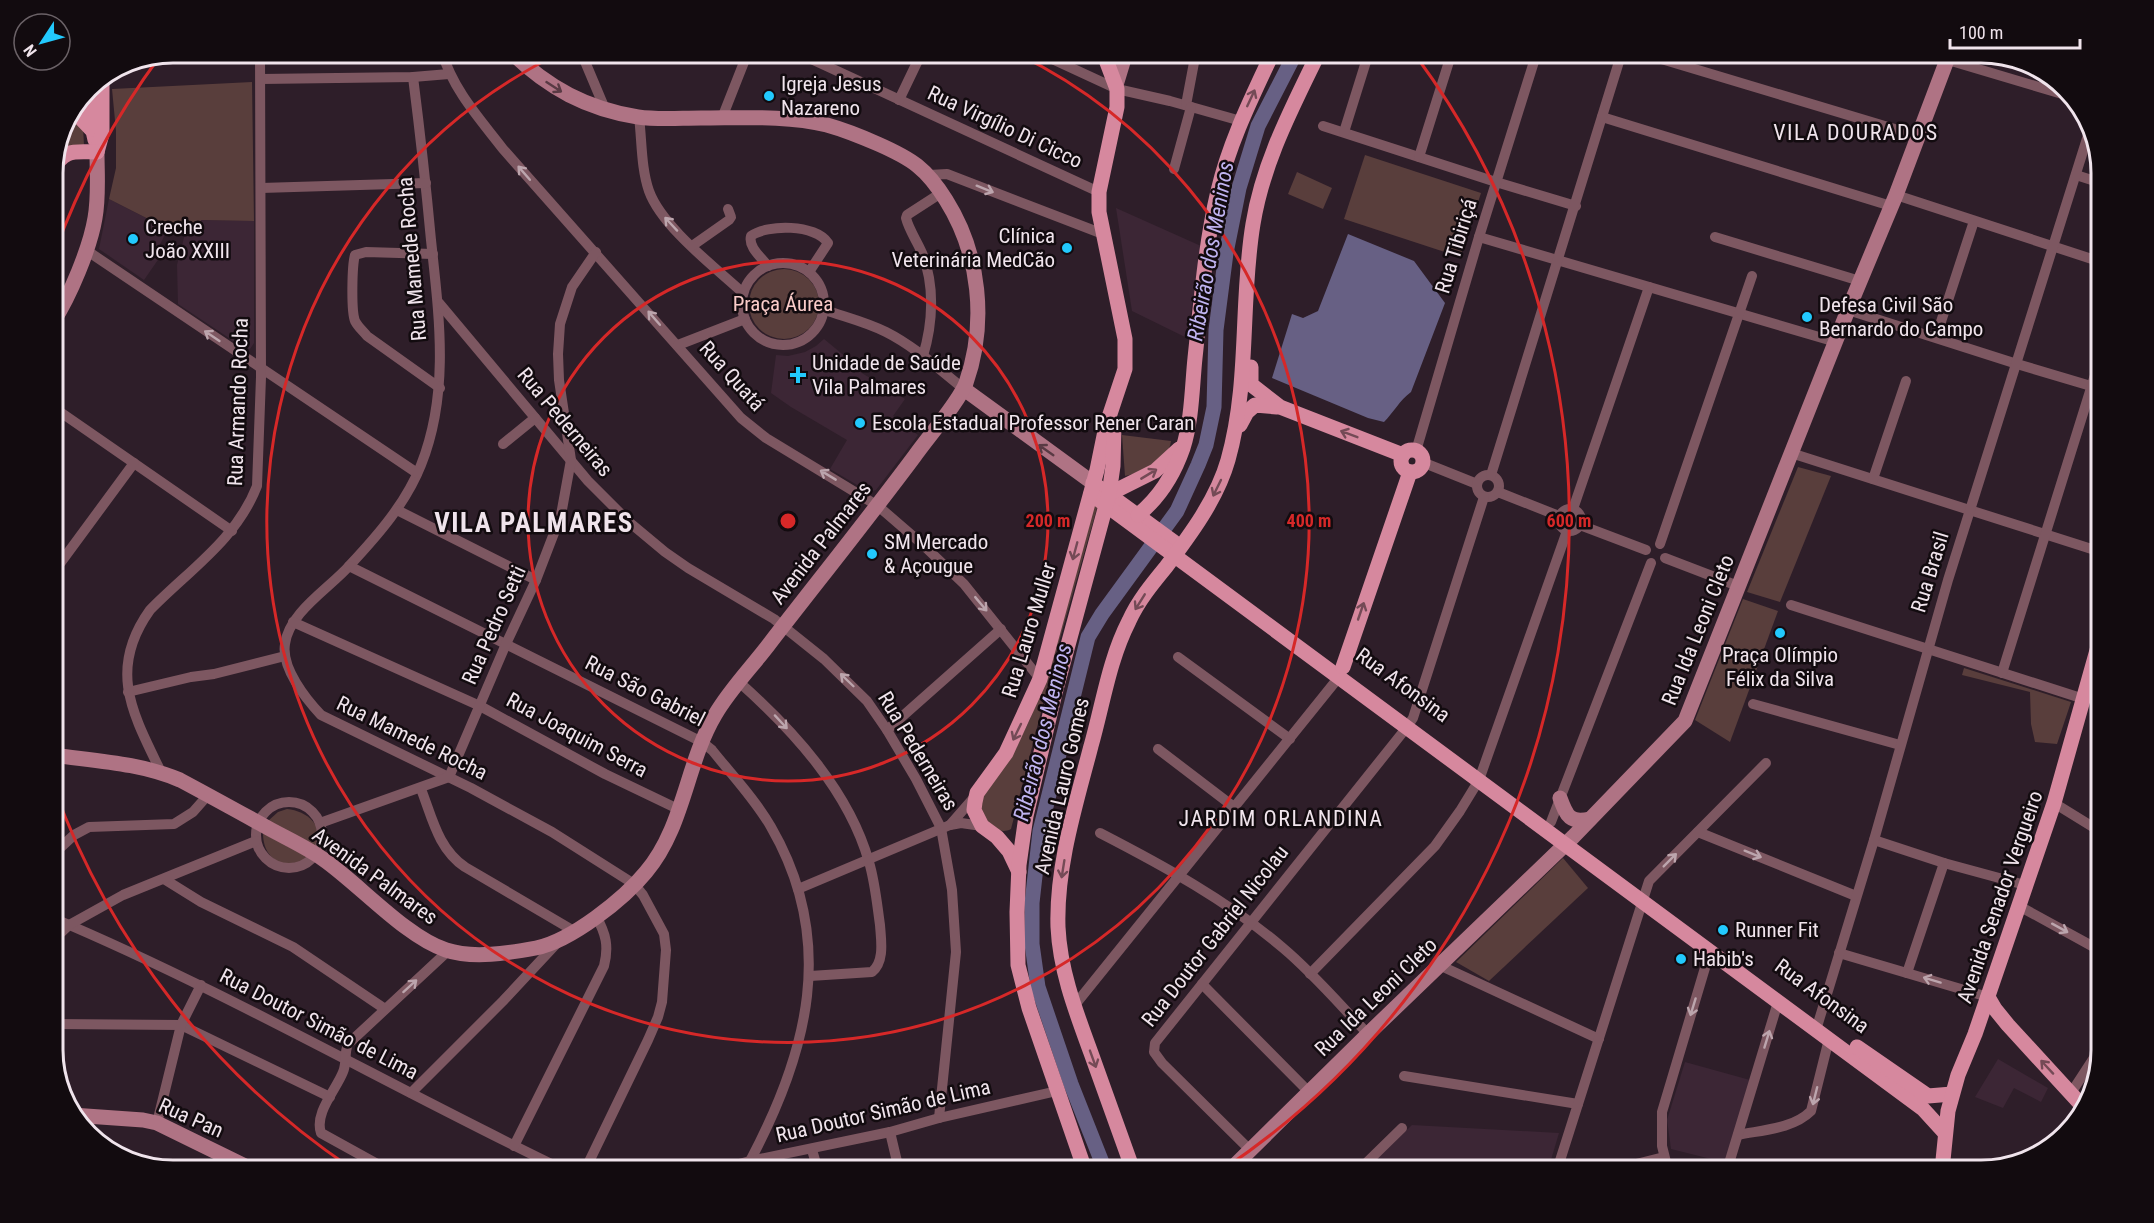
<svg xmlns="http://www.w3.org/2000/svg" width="2154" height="1223" font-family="'Roboto Condensed',sans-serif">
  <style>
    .built { fill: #3c2635 }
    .green { fill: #593e3c }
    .water { fill: #676084 }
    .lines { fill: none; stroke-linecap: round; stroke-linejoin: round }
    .river { stroke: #676084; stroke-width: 15 }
    .street { stroke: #7d5761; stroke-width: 10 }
    .secondary { stroke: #af7384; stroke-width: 15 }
    .primary { stroke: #d6889e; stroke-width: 15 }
    .oneway { stroke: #593a44 }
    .oneway2 { stroke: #744a56 }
    .oneway3 { stroke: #bca5ad }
    .ring { fill: none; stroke: #d62828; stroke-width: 3 }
    .poi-dot { fill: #22c9fd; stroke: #120b0f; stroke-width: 2 }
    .labels { text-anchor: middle; stroke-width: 5; stroke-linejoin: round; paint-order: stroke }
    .poi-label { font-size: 21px; fill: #f0e4ec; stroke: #120b0f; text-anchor: start }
    .street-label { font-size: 21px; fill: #f0e4ec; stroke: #120b0f }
    .park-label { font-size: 21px; fill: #faccc9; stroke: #120b0f }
    .neighbourhood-label { font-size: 22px; letter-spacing: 1.5px; fill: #f0e4ec; stroke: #120b0f }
    .water-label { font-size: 22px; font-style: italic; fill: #c0b4f1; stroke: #120b0f }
    .district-label { font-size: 27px; font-weight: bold; letter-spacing: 1.5px; fill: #f0e4ec; stroke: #120b0f }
    .rim { fill: none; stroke: #f0e4ec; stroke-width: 3 }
    .centre { fill: #d62828; stroke: #120b0f; stroke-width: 3 }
    .ring-label { font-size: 18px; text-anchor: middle; font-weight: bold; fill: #d62828; stroke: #120b0f; stroke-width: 5; stroke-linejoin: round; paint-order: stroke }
  </style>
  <rect width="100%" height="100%" fill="#2e1e29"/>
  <g class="built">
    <path d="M109,199l59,30 -11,21 5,4 -18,26 -45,-31z"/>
    <path d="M1116,208l85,38 -14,92 -55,-27z"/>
    <path d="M200,220l54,1v122l-4,6 -6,-1 -66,-44 -1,-39 10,-39 13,1z"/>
    <path d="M824,339l23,19 -2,5 60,36 -12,17 25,19 -42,55 -7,2 -39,-23 17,-29 -56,-33 -20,-14 5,-38 12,1 17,-4 11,-6z"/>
    <path d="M1998,1059l50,29 -7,14 -27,-14 -11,20 -28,-11z"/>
    <path d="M1685,1062l65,18 -23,83 -56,-14 -4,-29z"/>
    <path d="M1412,1125l147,8 -11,37h-183z"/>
  </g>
  <g class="green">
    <path d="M252,82l2,139 -53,-1 -1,7 -30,-1 -2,3 -59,-30 7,-31v-37l-4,-42z"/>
    <path d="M70,115l13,12 1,18 -16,1 -12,5 6,-25z"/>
    <path d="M1365,155l116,38 -21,64 -116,-38z"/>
    <path d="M1297,172l35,16 -9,21 -35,-15z"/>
    <circle cx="784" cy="304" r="35"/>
    <path d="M1122,435l49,6c-2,20 -29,31 -46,35z"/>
    <path d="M1798,467l33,9 -51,126 -33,-10z"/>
    <path d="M1099,501l-40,141 -48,187c-13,7 -22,-6 -32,-15l3,-21 31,-39 17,-35 13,-35 51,-182z"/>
    <path d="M1743,599l35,12 -48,131 -35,-22z"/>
    <path d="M1964,668l107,34 -14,42 -22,-2 -4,-18 -1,-32 -68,-17z"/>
    <path d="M287,809c20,2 38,17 30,38l-49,-26 10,-9z"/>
    <path d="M263,833l47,25 -19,8c-18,-3 -28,-14 -28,-33z"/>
    <path d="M1563,858l25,30 -99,93 -33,-19z"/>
  </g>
  <path class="water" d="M1348,234l66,27 31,42 -34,89c-12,9 -17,20 -27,30l-16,-4 -96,-40 20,-64 11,4 15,-7z"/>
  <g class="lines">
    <path class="river" d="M1105,1170l-34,-86 -33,-97 -6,-43v-41l8,-72 48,-194 14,-23 75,-103 21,-46 8,-20 8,-38 2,-77 10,-77 13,-65 19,-62 38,-74"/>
    <g class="street">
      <path d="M442,52c11,38 38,67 61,97l238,269 25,20 112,68 44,38 42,40 76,95"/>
      <path d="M581,52l24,57"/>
      <path d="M796,52l303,140"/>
      <path d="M1037,52l80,37 53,12 71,20"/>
      <path d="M1638,52l280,84"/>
      <path d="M1921,52l148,44"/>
      <path d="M413,77c7,55 13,109 18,163 8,76 19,152 -10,225 -15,38 -43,70 -71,100 -20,23 -61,47 -65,79 -4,24 21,55 36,71l150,73 81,44 82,52 9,11 21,39 2,16 -4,52 -4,15 -10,23 -63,130"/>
      <path d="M261,79l152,-2 36,-3"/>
      <path d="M899,100l23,-48"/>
      <path d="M1186,105l10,-53"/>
      <path d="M639,117c3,24 2,51 10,74 13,36 66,76 94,102"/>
      <path d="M1602,117l289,89"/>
      <path d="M722,118l26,-66"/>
      <path d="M1323,126l173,56 80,24"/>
      <path d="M1344,132l25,-80"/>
      <path d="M1419,157l33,-105"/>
      <path d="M1174,169l17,-62"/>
      <path d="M929,175l18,-1 156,60"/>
      <path d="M2076,175l25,8"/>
      <path d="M261,188l165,-5"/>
      <path d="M1896,195l205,67"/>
      <path d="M1479,237l357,105"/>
      <path d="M1715,237l145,44"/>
      <path d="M692,246l37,-26 2,-3 -3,-8"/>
      <path d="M86,250l331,223"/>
      <path d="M433,254l-67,-2 -11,3c-3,10 -4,56 0,66 3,6 8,10 12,15l73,52"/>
      <circle cx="783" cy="304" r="41"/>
      <path d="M768,266c-7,-9 -20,-19 -17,-30 16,-12 65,-12 77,7l-19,29"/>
      <path d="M439,303l149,178 41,41 36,30 23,16 86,51 50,40 43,42 20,29 29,49 25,49 11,62 4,62 -17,166"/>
      <path d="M825,310c20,7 41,12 61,22 28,14 53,37 78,57"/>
      <path d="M1848,310l169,54 84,25"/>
      <path d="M1936,337l38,-116"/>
      <path d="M678,345l67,-26"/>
      <path d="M923,356c10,-33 12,-71 -1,-103 -5,-12 -13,-23 -16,-35l1,-3 34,-22"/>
      <path d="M53,407l179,124"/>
      <path d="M503,444l32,-26"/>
      <path d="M1416,451l63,-214 58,-185"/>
      <path d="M1791,453l310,99"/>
      <path d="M1422,462l55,22"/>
      <circle cx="1488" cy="486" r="11"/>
      <path d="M1491,475l131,-423"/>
      <path d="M1873,479l33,-98"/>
      <path d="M1498,492l61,24"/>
      <circle cx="1570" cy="520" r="11"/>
      <path d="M1573,509l76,-222"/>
      <path d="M397,510l139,70"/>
      <path d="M1580,525l66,25"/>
      <path d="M1660,544l92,-268"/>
      <path d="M1665,558l73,28"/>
      <path d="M349,566l353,176 10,8c20,25 43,49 59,77 66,114 37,225 -21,334"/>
      <path d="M53,573l81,-110"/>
      <path d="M1791,605l293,94"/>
      <path d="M293,622l187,84 125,68 73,35"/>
      <path d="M1178,657l112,82"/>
      <path d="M2002,673l99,-317"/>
      <path d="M739,682c54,48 110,109 130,180 6,20 8,42 11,63 1,15 5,36 -8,47l-62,4"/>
      <path d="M128,692l63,-15 23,-3 71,-18"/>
      <path d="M1753,704l147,41"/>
      <path d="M887,730l114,-101"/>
      <path d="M1158,749l76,58"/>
      <path d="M161,772c-28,-58 -54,-102 -11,-162 39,-40 86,-70 107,-124l4,-109 -1,-325"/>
      <path d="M421,789c11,28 17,60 44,78l109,64"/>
      <circle cx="289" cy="835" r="33"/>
      <path d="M2054,803l47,29"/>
      <path d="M1551,822l100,-259"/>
      <path d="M320,823l129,-46 57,-133 30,-64 25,-65 10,-55 -12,-80 -1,-26 2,-30 12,-37 24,-35"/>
      <path d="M950,825l27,-31"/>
      <path d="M1698,832l158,64"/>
      <path d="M1100,833c64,33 128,68 183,115 31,26 57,57 85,86"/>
      <path d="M1874,840l70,23 81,22"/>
      <path d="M60,848l14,-13 15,-8 85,-3 19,-12 15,-17"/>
      <path d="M164,879l37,23 92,45 92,62"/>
      <path d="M798,889l152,-64 11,-2 21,3"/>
      <path d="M2019,906l82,45"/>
      <path d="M53,918c175,74 340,170 511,252"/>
      <path d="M53,940l16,-15 54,-30 133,-54"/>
      <path d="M1839,953l149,44"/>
      <path d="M1439,965l160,74"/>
      <path d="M1907,973l37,-110"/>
      <path d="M1310,974l125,-128 25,-35 19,-31 88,-249"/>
      <path d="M1202,984l107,108"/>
      <path d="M1074,1006l265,-329 2,-6"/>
      <path d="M53,1024l128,1 149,72"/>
      <path d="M1816,1030l58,-190 74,-260 142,-451"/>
      <path d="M1404,1076l174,28"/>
      <path d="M411,1093l92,-92 54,-58"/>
      <path d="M2071,1093l30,-46"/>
      <path d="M157,1123l24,-98 20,-40"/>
      <path d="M890,1132l9,38"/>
      <path d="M1738,1135c24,-5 55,-6 73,-24l18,-72"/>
      <path d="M514,1146l90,-180c5,-20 2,-32 -8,-50"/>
      <path d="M812,1150l6,20"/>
      <path d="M1250,1150l-88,-87 -8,-11 1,-9 252,-316 6,-9 71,-221"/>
      <path d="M388,1170l-67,-37c-7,-20 15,-43 22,-61 4,-9 1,-19 5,-28l100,-93"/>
      <path d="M717,1170l33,-9 140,-29 49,-14 118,-27"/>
      <path d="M1359,1170l43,-42"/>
      <path d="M1557,1170l92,-289 117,-118"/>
      <path d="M1612,1170l52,-13"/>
      <path d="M1668,1170l-6,-24v-34l48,-161"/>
      <path d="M1727,1170l51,-168"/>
      <path d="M1925,1170l17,-4"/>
    </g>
    <g class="secondary">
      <path d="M1116,85l10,-33"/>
      <path d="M53,322c17,-26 37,-74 42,-104 4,-22 2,-44 2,-66"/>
      <path d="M964,389l129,94"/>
      <path d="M53,755c43,6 87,8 127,25 30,16 59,32 88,48 18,10 38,19 55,31 36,25 83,78 123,91 27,9 63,3 90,-2 35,-7 88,-49 110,-76 38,-45 40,-108 69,-157 15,-26 37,-48 55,-72 48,-62 97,-123 144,-186 13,-19 45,-55 52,-74 21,-60 14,-129 -20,-183 -20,-32 -34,-41 -68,-56 -16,-7 -33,-14 -51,-19 -40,-10 -85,-7 -126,-7 -21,0 -43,2 -63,-1 -51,-8 -90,-29 -127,-65"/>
      <path d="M1560,798c7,19 10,25 30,21"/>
      <path d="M72,1115l71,5 14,3 96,47"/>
      <path d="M1230,1170l138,-136 205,-197 112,-116 163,-411 48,-115 54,-143"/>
    </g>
    <g class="primary">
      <path d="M87,89l1,19 7,32"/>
      <path d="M73,110l18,19"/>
      <path d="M97,152l5,-18v-56"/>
      <path d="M53,170c11,-22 22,-18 44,-18"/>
      <path d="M1251,367v16l2,3 27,21 123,48"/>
      <path d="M1240,425l7,-13 8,-7 22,2"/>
      <circle cx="1412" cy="461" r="11"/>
      <path d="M1093,483l81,59"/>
      <path d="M1091,494l832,615 21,23"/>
      <path d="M1109,494l46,-23 24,-22"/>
      <path d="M1138,515c21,-17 36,-41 45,-67 9,-28 9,-61 12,-90 6,-56 10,-112 23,-167 11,-48 34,-94 55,-139"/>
      <path d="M1343,667l67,-195"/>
      <path d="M1019,872l-10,-21 -12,-14 -15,-11 -8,-16 1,-8 2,-9 29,-40 34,-74 57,-209 9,-44 19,-57v-30l-26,-127v-20l18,-85v-18l-14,-37"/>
      <path d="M1988,997l7,12 13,16 78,85"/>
      <path d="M1857,1047l71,49 24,-2"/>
      <path d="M1085,1170l-56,-162 -11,-43 -1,-53 2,-47 7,-49 29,-123 54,-199 4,-28 1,-41"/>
      <path d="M1133,1170c-14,-39 -28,-78 -42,-117 -15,-41 -31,-82 -33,-126 -2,-61 18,-123 33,-181 12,-42 18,-86 38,-125 9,-20 23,-37 37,-54 24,-32 51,-68 62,-107 22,-78 12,-158 25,-236 10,-62 39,-116 66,-172"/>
      <path d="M1942,1170l6,-59 10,-36 17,-41 79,-231 47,-167"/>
    </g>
  </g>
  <defs><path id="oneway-shaft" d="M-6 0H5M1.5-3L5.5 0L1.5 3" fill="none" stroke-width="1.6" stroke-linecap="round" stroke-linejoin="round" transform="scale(1.5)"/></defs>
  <g class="oneway">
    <use href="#oneway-shaft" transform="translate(554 87) rotate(33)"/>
    <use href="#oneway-shaft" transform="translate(1046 450) rotate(-145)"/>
  </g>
  <g class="oneway2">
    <use href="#oneway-shaft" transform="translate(1251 98) rotate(-65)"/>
    <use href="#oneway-shaft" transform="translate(1349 434) rotate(-159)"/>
    <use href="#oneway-shaft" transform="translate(1149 474) rotate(-31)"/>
    <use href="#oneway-shaft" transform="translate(1217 488) rotate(116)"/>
    <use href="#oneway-shaft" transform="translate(1075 551) rotate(105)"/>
    <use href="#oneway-shaft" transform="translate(1140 602) rotate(122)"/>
    <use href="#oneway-shaft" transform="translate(1361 611) rotate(-71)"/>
    <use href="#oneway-shaft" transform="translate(1017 732) rotate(116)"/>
    <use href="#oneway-shaft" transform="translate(1063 869) rotate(99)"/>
    <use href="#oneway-shaft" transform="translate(1093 1059) rotate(70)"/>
    <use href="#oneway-shaft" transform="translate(2047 1067) rotate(-133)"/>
  </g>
  <g class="oneway3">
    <use href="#oneway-shaft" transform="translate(524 173) rotate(-131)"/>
    <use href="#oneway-shaft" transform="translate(985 189) rotate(22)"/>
    <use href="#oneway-shaft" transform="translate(671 224) rotate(-133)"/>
    <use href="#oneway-shaft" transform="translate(654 318) rotate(-131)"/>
    <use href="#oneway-shaft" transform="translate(212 336) rotate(-146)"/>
    <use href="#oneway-shaft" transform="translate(828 475) rotate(-149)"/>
    <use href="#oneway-shaft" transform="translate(981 604) rotate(50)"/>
    <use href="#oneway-shaft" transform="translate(847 680) rotate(-136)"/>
    <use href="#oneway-shaft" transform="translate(781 722) rotate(47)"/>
    <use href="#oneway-shaft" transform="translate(1753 854) rotate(22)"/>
    <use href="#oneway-shaft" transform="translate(1670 860) rotate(-45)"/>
    <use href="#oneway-shaft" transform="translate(2060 928) rotate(29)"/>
    <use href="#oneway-shaft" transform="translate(1932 980) rotate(-163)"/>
    <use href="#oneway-shaft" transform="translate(410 986) rotate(-42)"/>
    <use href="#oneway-shaft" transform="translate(1693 1007) rotate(107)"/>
    <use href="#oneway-shaft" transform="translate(1767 1039) rotate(-73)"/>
    <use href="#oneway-shaft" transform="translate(1815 1096) rotate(104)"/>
  </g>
  <g class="ring">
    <circle cx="788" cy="521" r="260"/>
    <path d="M1016 53A521 521 0 1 1 560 53"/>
    <path d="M351 1168A781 781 0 0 1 54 788M54 254A781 781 0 0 1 160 56M1416 56A781 781 0 0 1 1225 1168"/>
  </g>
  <g class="poi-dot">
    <circle cx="769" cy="96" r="6"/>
    <circle cx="133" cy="239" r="6"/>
    <circle cx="1067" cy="248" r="6"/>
    <circle cx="1807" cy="317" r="6"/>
    <path d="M795 366h6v6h6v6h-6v6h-6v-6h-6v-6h6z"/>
    <circle cx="860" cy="423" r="6"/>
    <circle cx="872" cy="554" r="6"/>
    <circle cx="1780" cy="633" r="6"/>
    <circle cx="1723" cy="930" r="6"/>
    <circle cx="1681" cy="959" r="6"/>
  </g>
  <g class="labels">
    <g class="poi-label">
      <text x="781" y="91">Igreja Jesus<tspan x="781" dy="24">Nazareno</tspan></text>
      <text x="145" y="234">Creche<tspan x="145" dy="24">João XXIII</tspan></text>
      <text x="1055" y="243" text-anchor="end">Clínica<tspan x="1055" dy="24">Veterinária MedCão</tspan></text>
      <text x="1819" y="312">Defesa Civil São<tspan x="1819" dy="24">Bernardo do Campo</tspan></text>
      <text x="812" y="370">Unidade de Saúde<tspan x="812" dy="24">Vila Palmares</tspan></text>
      <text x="872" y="430">Escola Estadual Professor Rener Caran</text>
      <text x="884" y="549">SM Mercado<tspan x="884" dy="24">&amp; Açougue</tspan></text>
      <text x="1780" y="662" text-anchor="middle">Praça Olímpio<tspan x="1780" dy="24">Félix da Silva</tspan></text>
      <text x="1735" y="937">Runner Fit</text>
      <text x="1693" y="966">Habib's</text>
    </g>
    <g class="street-label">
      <text transform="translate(1005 127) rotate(25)" y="7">Rua Virgílio Di Cicco</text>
      <text transform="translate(1456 246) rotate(-73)" y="7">Rua Tibiriçá</text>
      <text transform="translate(412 259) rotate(-95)" y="7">Rua Mamede Rocha</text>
      <text transform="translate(732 376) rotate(48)" y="7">Rua Quatá</text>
      <text transform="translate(238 402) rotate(-88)" y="7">Rua Armando Rocha</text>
      <text transform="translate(565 422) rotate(50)" y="7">Rua Pederneiras</text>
      <text transform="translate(821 543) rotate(-52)" y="7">Avenida Palmares</text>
      <text transform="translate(1930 572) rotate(-73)" y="7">Rua Brasil</text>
      <text transform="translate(494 625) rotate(-66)" y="7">Rua Pedro Setti</text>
      <text transform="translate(1029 630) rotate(-73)" y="7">Rua Lauro Muller</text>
      <text transform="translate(1698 630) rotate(-68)" y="7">Rua Ida Leoni Cleto</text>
      <text transform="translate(1403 685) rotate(36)" y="7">Rua Afonsina</text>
      <text transform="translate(645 691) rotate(27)" y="7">Rua São Gabriel</text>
      <text transform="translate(577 735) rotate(28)" y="7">Rua Joaquim Serra</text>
      <text transform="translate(412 738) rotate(26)" y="7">Rua Mamede Rocha</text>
      <text transform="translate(918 751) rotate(59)" y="7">Rua Pederneiras</text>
      <text transform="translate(1062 786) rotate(-77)" y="7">Avenida Lauro Gomes</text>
      <text transform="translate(375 876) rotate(36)" y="7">Avenida Palmares</text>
      <text transform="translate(2000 897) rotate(-71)" y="7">Avenida Senador Vergueiro</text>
      <text transform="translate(1215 936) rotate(-52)" y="7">Rua Doutor Gabriel Nicolau</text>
      <text transform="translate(1822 996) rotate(36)" y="7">Rua Afonsina</text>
      <text transform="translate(1376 997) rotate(-44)" y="7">Rua Ida Leoni Cleto</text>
      <text transform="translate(319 1024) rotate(27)" y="7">Rua Doutor Simão de Lima</text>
      <text transform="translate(883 1111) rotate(-13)" y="7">Rua Doutor Simão de Lima</text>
      <text transform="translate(191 1118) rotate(24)" y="7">Rua Pan</text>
    </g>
    <g class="park-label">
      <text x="783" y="311">Praça Áurea</text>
    </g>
    <g class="neighbourhood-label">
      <text x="1856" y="140">VILA DOURADOS</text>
      <text x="1281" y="826">JARDIM ORLANDINA</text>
    </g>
    <g class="water-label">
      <text transform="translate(1210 251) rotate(-80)" y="8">Ribeirão dos Meninos</text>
      <text transform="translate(1042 732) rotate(-76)" y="8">Ribeirão dos Meninos</text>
    </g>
    <g class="district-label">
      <text x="534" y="532">VILA PALMARES</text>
    </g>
  </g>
  <path d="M0 0H2154V1223H0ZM173 63H1981A110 110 0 0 1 2091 173V1050A110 110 0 0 1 1981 1160H173A110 110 0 0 1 63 1050V173A110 110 0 0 1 173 63Z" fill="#120b0f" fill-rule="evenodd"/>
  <path class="rim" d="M173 63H1981A110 110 0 0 1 2091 173V1050A110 110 0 0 1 1981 1160H173A110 110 0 0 1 63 1050V173A110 110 0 0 1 173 63Z"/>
  <circle cx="788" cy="521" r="9" class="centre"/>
  <g class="ring-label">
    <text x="1048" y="527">200 m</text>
    <text x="1309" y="527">400 m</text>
    <text x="1569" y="527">600 m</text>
  </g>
  <g transform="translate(42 42) rotate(234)"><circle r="28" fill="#120b0f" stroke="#6b6267" stroke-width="1.5"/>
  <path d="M0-4.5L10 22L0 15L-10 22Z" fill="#22c9fd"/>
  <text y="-9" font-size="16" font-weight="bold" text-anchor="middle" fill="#f0e4ec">N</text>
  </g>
  <path d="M1950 39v9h130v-9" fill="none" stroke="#f0e4ec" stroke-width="3"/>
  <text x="1959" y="39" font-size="18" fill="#f0e4ec" stroke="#120b0f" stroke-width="4.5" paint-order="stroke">100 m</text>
</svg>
